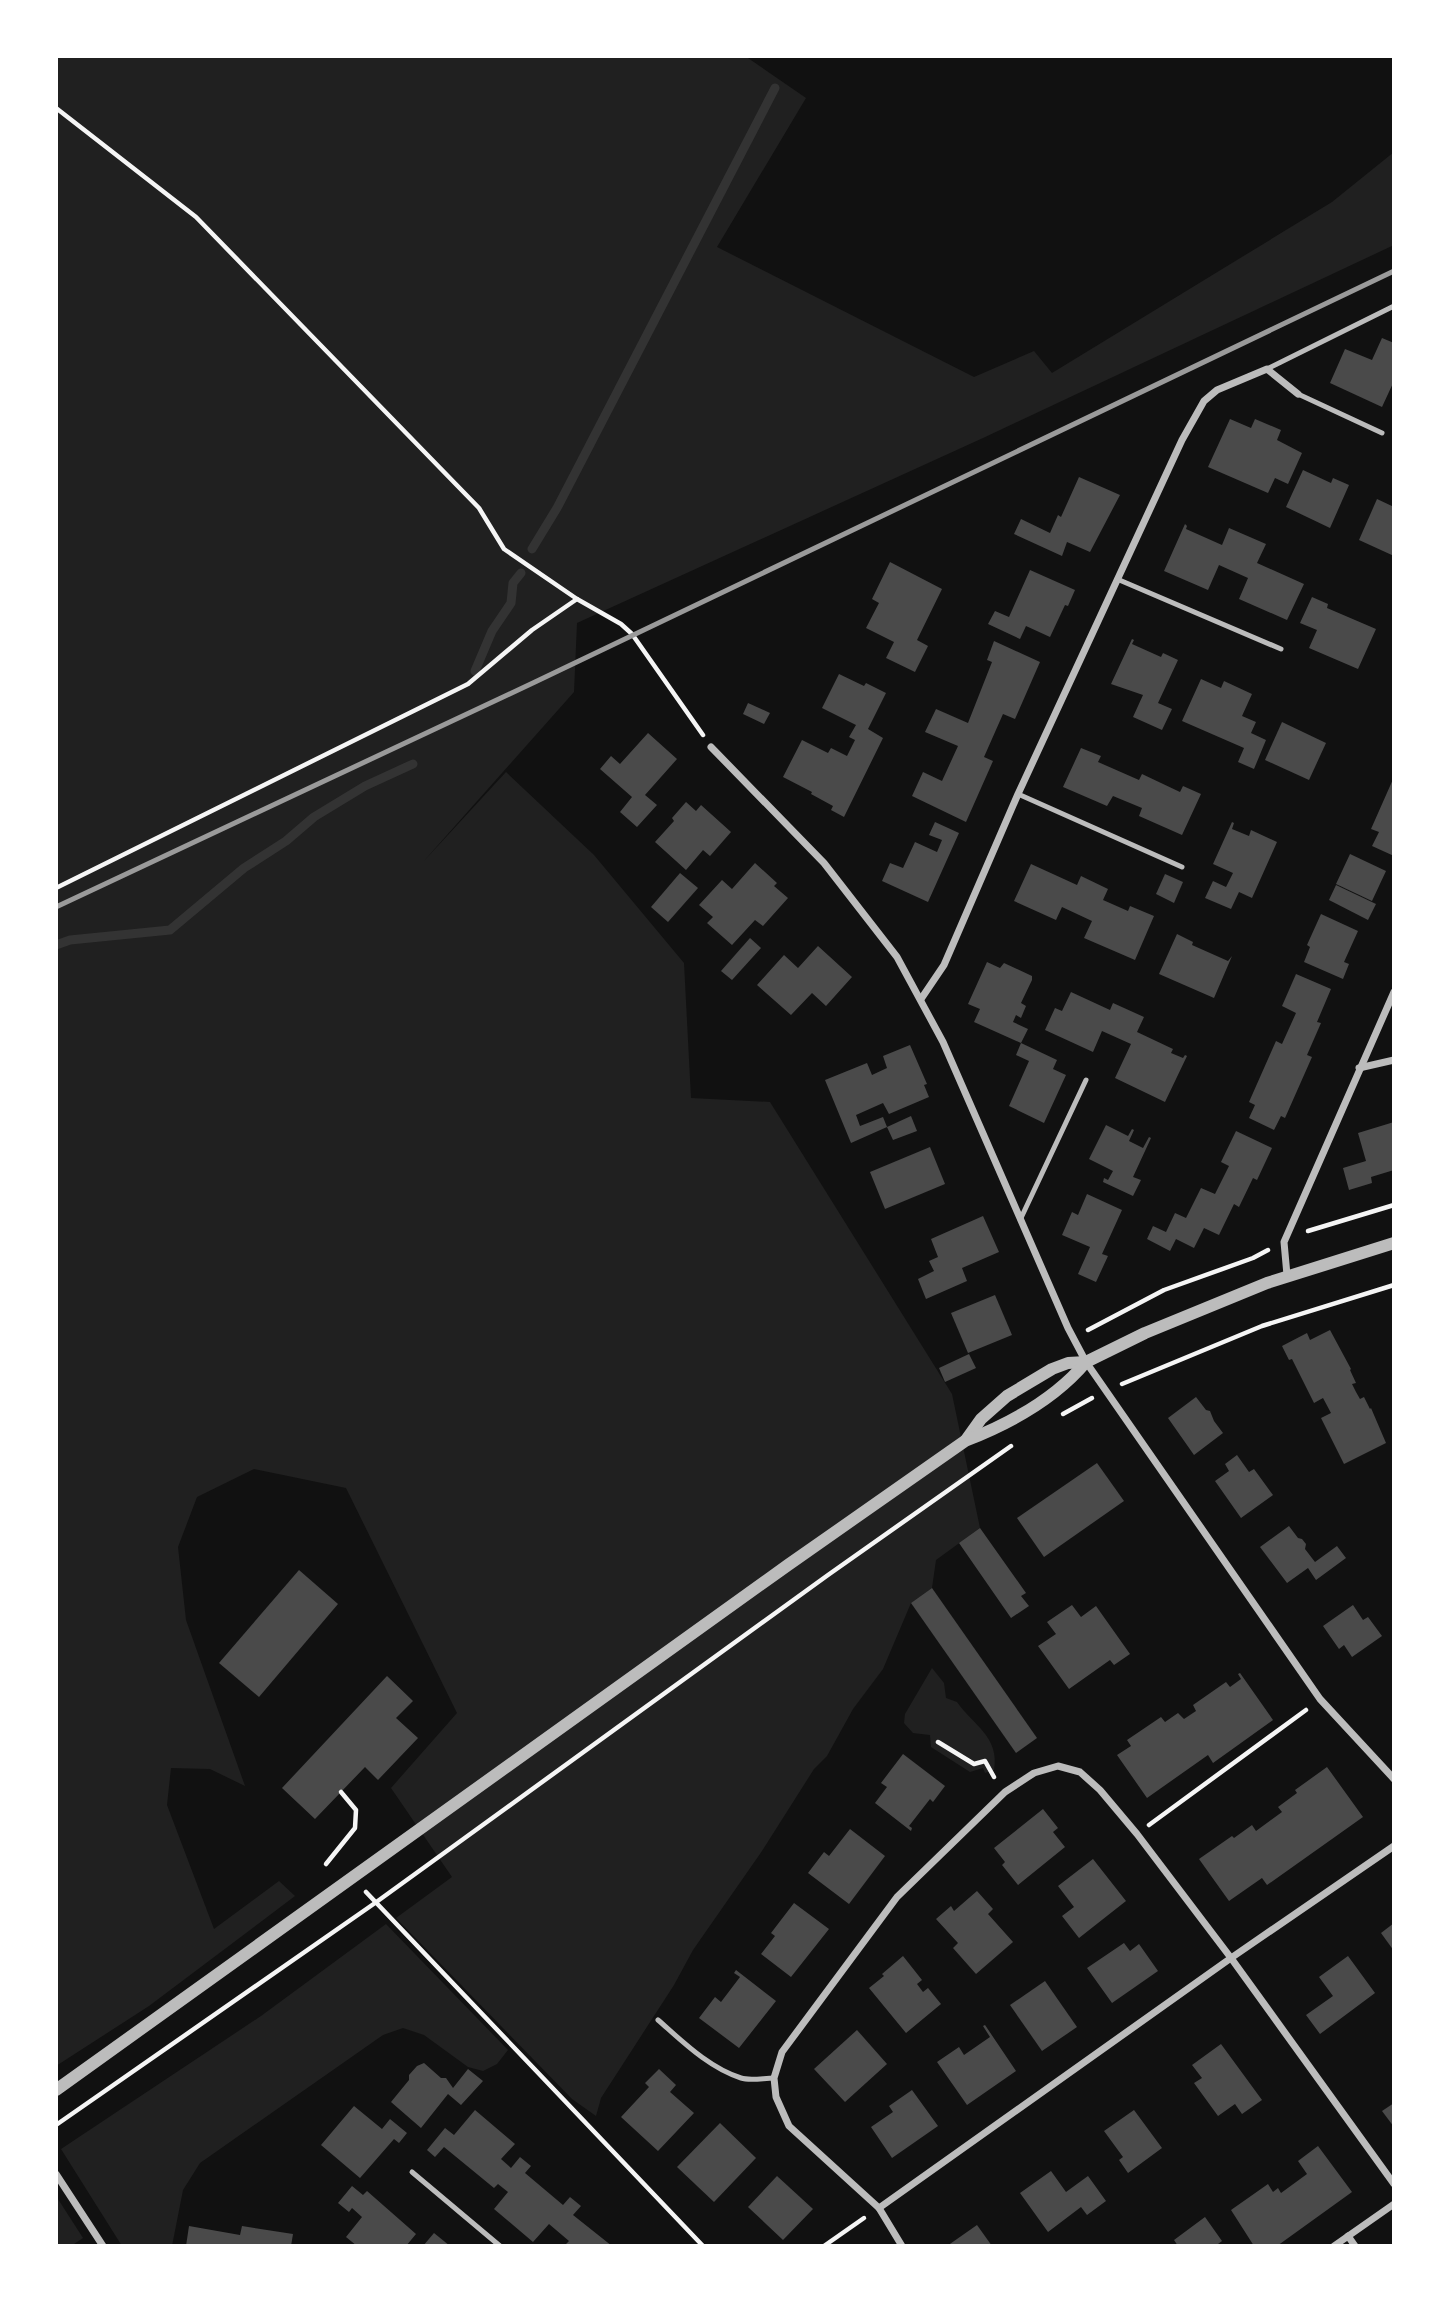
<svg xmlns="http://www.w3.org/2000/svg" width="1450" height="2302" font-family="Bitter,serif">
  <style>
    .green { fill: #202020 }
    .lines { fill: none; stroke-linecap: round; stroke-linejoin: round }
    .stream { stroke: #333; stroke-width: 9 }
    .building { fill: #4a4a4a }
    .path { stroke: #f5f5f5; stroke-width: 4.5 }
    .service { stroke: #bcbcbc; stroke-width: 5 }
    .minor { stroke: #bcbcbc; stroke-width: 7 }
    .tertiary { stroke: #bcbcbc; stroke-width: 12 }
    .rail { stroke: #9a9a9a; stroke-width: 5 }
  </style>
  <rect width="100%" height="100%" fill="#111"/>
  <g class="green">
    <path d="M56,56h689l61,42 -89,149 257,130 60,-26 18,22 280,-171 62,-50v93l-411,193 -406,185 -3,69 -151,170 83,-90 88,83 90,108 7,135 79,4 182,292 28,134 -44,32 -4,28 -21,15 -28,66 -30,40 -26,47 -13,13 -52,82 -69,99 -19,35 -73,113 -5,18 -24,-17 -176,-181 56,-41 -61,-89 66,-75 -111,-225 -92,-19 -57,28 -19,50 8,73 59,166 -35,-17 -39,-1 -4,37 47,124 65,-48 16,15 -146,110 -93,60z"/>
    <path d="M932,1668l12,15 2,15 11,4c16,23 43,35 37,68l-9,3 -2,-5 -13,4 -39,-25 -1,-12 -17,-2 -9,-10 1,-9z"/>
    <path d="M386,1924l122,126 -11,14 -14,7 -15,-4 -44,-32 -21,-7 -20,7 -183,128 -17,27 -11,56h-50l-61,-97 200,-133z"/>
    <path d="M56,2196l27,42 -12,8h-15z"/>
  </g>
  <g class="lines">
    <g class="stream">
      <path d="M532,549l25,-41 218,-420"/>
      <path d="M475,671l17,-40 19,-28 2,-20 8,-10"/>
      <path d="M56,945l14,-5 100,-10 74,-62 42,-27 28,-24 51,-31 48,-22"/>
    </g>
  </g>
  <g class="building">
    <path d="M1382,338l12,5v38l-12,26 -52,-24 15,-34 27,11z"/>
    <path d="M1230,419l21,9 4,-9 26,11 -4,10 25,13 -14,31 -13,-6 -7,15 -60,-26z"/>
    <path d="M1303,470l28,13 2,-5 16,7 -19,43 -44,-21z"/>
    <path d="M1079,477l41,18 -30,57 -23,-10 -5,14 -48,-22 7,-15 29,14 8,-18 3,2z"/>
    <path d="M1377,499l17,8v49l-35,-16z"/>
    <path d="M1185,524l2,2 -1,3 36,16 7,-17 37,16 -9,19 47,21 -17,36 -48,-21 9,-21 -29,-13 -11,25 -44,-19z"/>
    <path d="M890,562l52,27 -25,51 11,6 -13,26 -29,-14 8,-16 -28,-14 13,-25 -7,-4z"/>
    <path d="M1030,570l45,20 -7,16 -3,-1 -15,32 -24,-11 -6,13 -32,-15 7,-13 14,6z"/>
    <path d="M1312,597l16,7 -1,4 49,21 -18,40 -49,-21 8,-18 -17,-7z"/>
    <path d="M1132,639l2,1 -2,4 29,13 2,-4 15,7 -20,43 14,6 -10,21 -29,-13 10,-22 -32,-11z"/>
    <path d="M994,641l46,21 -25,57 -12,-5 -19,43 9,4 -27,61 -54,-26 11,-24 19,9 16,-35 -33,-14 11,-23 32,14 24,-61 -5,-2z"/>
    <path d="M839,674l25,12 2,-3 20,10 -18,36 15,9 -39,79 -13,-7 2,-4 -22,-12 1,-2 -29,-15 19,-37 26,13 3,-5 16,8 8,-16 -6,-3 7,-12 -34,-17z"/>
    <path d="M1201,679l20,9 3,-7 28,13 -10,22 14,6 -5,11 15,7 -12,29 -16,-7 6,-14 -62,-27z"/>
    <path d="M748,703l22,10 -6,11 -21,-10z"/>
    <path d="M1282,722l44,21 -17,37 -44,-20z"/>
    <path d="M648,733l29,26 -32,36 12,10 -20,22 -17,-15 12,-15 -32,-28 11,-13 9,8z"/>
    <path d="M1081,748l20,8 -3,6 41,18 3,-6 38,18 3,-6 18,8 -19,41 -43,-19 3,-8 -29,-12 -6,10 -44,-19z"/>
    <path d="M1394,777v79l-22,-10 7,-14 -8,-3z"/>
    <path d="M686,802l10,9 5,-6 30,27 -21,24 -7,-6 -17,20 -31,-28 19,-21 -2,-3z"/>
    <path d="M935,822l24,11 -31,69 -46,-21 8,-18 13,5 12,-26 22,10 5,-12 -13,-5z"/>
    <path d="M1232,822l2,1 -2,6 17,7 2,-6 26,12 -25,56 -13,-6 -8,17 -26,-11 8,-17 13,6 7,-14 -20,-9z"/>
    <path d="M1350,854l36,17 -14,30 -36,-17z"/>
    <path d="M755,863l22,20 -3,3 14,12 -25,28 -8,-6 -23,25 -25,-22 6,-6 -14,-12 23,-25 10,9z"/>
    <path d="M1031,864l46,21 4,-9 27,13 -5,11 25,11 2,-5 24,10 -19,44 -51,-22 8,-17 -30,-14 -6,13 -42,-19z"/>
    <path d="M680,873l18,15 -30,34 -17,-15z"/>
    <path d="M1165,874l18,8 -9,21 -18,-9z"/>
    <path d="M1336,885l40,19 -8,16 -39,-20z"/>
    <path d="M1321,914l37,17 -14,31 5,2 -6,15 -39,-17 6,-15 -3,-2z"/>
    <path d="M1177,934l16,8 -1,3 36,16 4,-5 -18,42 -55,-24z"/>
    <path d="M750,938l11,10 -29,32 -11,-9z"/>
    <path d="M818,946l34,31 -26,29 -14,-13 -21,22 -34,-30 27,-30 14,13z"/>
    <path d="M987,962l13,6 4,-5 28,13v4l-11,23 5,3 -5,12 -5,-3 -3,7 15,7 -7,14 -47,-21 6,-13 -12,-5z"/>
    <path d="M1296,974l35,15 -14,33 4,1 -14,32 5,2 -27,61 -4,-2 -7,14 -25,-12 6,-13 -6,-3 27,-61 6,3 14,-31 -14,-7z"/>
    <path d="M1071,992l39,18 3,-7 31,14 -7,15 36,17 -2,4 12,5 2,-3 2,1 -22,46 -50,-24 16,-34 -29,-13 -9,21 -48,-22 10,-22 7,3z"/>
    <path d="M1021,1043l36,17 -4,9 13,6 -22,48 -35,-17 20,-45 -13,-6z"/>
    <path d="M910,1045l17,39 -3,1 5,12 -40,17 -6,-11 -27,12 4,11 23,-9 4,10 -36,16 -26,-63 42,-17 5,12 15,-7 -4,-12z"/>
    <path d="M911,1116l6,15 -24,9 -6,-13z"/>
    <path d="M1394,1122v48l-23,7 1,6 -23,7 -6,-22 23,-7 -8,-28z"/>
    <path d="M1106,1125l22,11 4,-7 2,1 -5,11 14,7 6,-11 2,1 -18,39 8,3 -8,16 -30,-14 1,-4 4,2 5,-9 -24,-12z"/>
    <path d="M1236,1131l36,17 -15,32 -4,-2 -14,29 -5,-3 -15,31 -15,-7 -10,20 -18,-9 -6,12 -23,-12 6,-13 13,6 9,-19 11,5 15,-30 14,6 14,-28 -8,-4z"/>
    <path d="M930,1147l15,37 -60,25 -15,-37z"/>
    <path d="M1087,1194l35,16 -20,44 6,2 -12,26 -18,-8 12,-27 -28,-12 10,-23 6,3z"/>
    <path d="M983,1216l16,36 -37,16 5,13 -41,18 -8,-20 16,-8 -5,-10 9,-4 -7,-18z"/>
    <path d="M995,1295l17,40 -44,18 -17,-40z"/>
    <path d="M1330,1330l21,39 -1,1 6,13 -4,1 4,8 4,7 4,-2 6,12 1,-1 15,35 -42,21 -23,-46 10,-5 -8,-15 -9,5 -22,-44 -3,1 -7,-14 25,-13 3,7z"/>
    <path d="M969,1354l7,14 -31,14 -6,-14z"/>
    <path d="M1196,1397l10,13 4,1 4,10 9,12 -29,22 -26,-37z"/>
    <path d="M1237,1455l12,17 5,-3 19,26 -32,23 -26,-37 14,-10 -4,-7z"/>
    <path d="M1097,1463l27,38 -80,56 -27,-39z"/>
    <path d="M1289,1526l9,12 4,1 4,5 -1,5 10,13 22,-16 9,12 -30,22 -8,-12 -21,15 -27,-36z"/>
    <path d="M980,1528l46,65 -5,3 8,10 -18,12 -52,-75z"/>
    <path d="M299,1570l39,34 -79,93 -40,-34z"/>
    <path d="M932,1588l105,150 -21,15 -105,-150z"/>
    <path d="M1072,1605l9,12 15,-11 34,48 -16,11 -4,-5 -41,29 -31,-43 18,-12 -9,-12z"/>
    <path d="M1353,1605l10,15 5,-3 14,19 -30,21 -8,-12 -5,4 -16,-23z"/>
    <path d="M1240,1673l33,47 -60,43 -5,-8 -61,43 -30,-43 14,-9 -4,-6 34,-23 4,5 13,-9 6,6 12,-8 -3,-6 33,-23 4,5 11,-8 -3,-5z"/>
    <path d="M387,1676l26,25 -17,17 22,20 -40,42 -13,-13 -50,52 -33,-31z"/>
    <path d="M903,1754l42,32 -12,16 -3,-3 -21,27 3,2 -1,3 -36,-28 12,-16 -6,-4z"/>
    <path d="M1327,1767l36,50 -96,68 -5,-7 -33,23 -30,-42 33,-23 2,2 18,-13 4,6 26,-19 -4,-5 19,-14 -2,-3z"/>
    <path d="M1043,1809l15,19 -5,4 12,15 -47,38 -16,-20 3,-3 -11,-14z"/>
    <path d="M850,1829l35,27 -36,48 -41,-31 16,-21 5,4z"/>
    <path d="M1093,1859l33,42 -47,37 -17,-22 12,-9 -16,-21z"/>
    <path d="M977,1891l16,18 -5,5 25,28 -37,32 -23,-26 5,-5 -22,-24 15,-13 3,5z"/>
    <path d="M794,1903l35,26 -38,48 -30,-23 14,-18 -4,-3z"/>
    <path d="M1394,1923v28l-13,-18z"/>
    <path d="M1124,1943l6,8 9,-7 19,27 -46,32 -25,-35z"/>
    <path d="M903,1956l19,24 -5,4 6,8 5,-4 13,16 -35,29 -37,-45 15,-12 -2,-2z"/>
    <path d="M1348,1956l27,37 -55,41 -14,-19 27,-19 -14,-19z"/>
    <path d="M736,1970l40,31 -37,47 -40,-30 16,-21 6,5 19,-25 -6,-4z"/>
    <path d="M1045,1981l32,46 -35,24 -32,-46z"/>
    <path d="M985,2025l31,46 -49,34 -30,-43 22,-15 5,8 26,-18 -7,-11z"/>
    <path d="M857,2030l30,34 -42,38 -31,-33z"/>
    <path d="M1221,2044l41,56 -20,14 -7,-10 -17,12 -24,-33 8,-5 -10,-13z"/>
    <path d="M424,2063l17,15h5l7,10 15,-19 15,12 -22,24 -13,-11 -27,34 -30,-26 18,-22v-5l8,-9z"/>
    <path d="M659,2069l17,16 -6,7 24,21 -36,38 -37,-34 28,-30 -4,-4z"/>
    <path d="M912,2090l26,36 -46,32 -21,-31 22,-15 -4,-6z"/>
    <path d="M1394,2103v24l-12,-16z"/>
    <path d="M354,2106l28,23 8,-10 17,14 -8,10 -5,-4 -34,39 -39,-33z"/>
    <path d="M475,2110l40,34 -14,15 10,9 9,-11 11,9 -6,7 38,32 7,-8 11,9 -8,9 39,31h-48l5,-5 -20,-17 -16,18 -39,-33 14,-17 -10,-8 -4,4 -50,-41 -9,10 -8,-7 18,-22 9,7z"/>
    <path d="M1134,2110l28,38 -34,25 -9,-13 4,-3 -19,-26z"/>
    <path d="M720,2123l36,35 -42,44 -37,-35z"/>
    <path d="M1318,2146l34,46 -75,54h-23l-23,-36 37,-26 5,8 5,-4 3,5 26,-19 -9,-13z"/>
    <path d="M1051,2171l15,21 22,-16 18,25 -19,14 -6,-8 -33,25 -28,-39z"/>
    <path d="M777,2176l36,33 -30,31 -35,-33z"/>
    <path d="M352,2186l11,9 4,-4 49,43 -10,12h-49l-11,-9 16,-20 -10,-9 -3,4 -11,-9z"/>
    <path d="M1205,2217l17,24 -4,3 2,2h-42l-4,-6z"/>
    <path d="M977,2225l15,21h-45z"/>
    <path d="M189,2226l51,9 2,-9 51,8 -2,12h-105z"/>
    <path d="M434,2233l16,13h-27z"/>
  </g>
  <g class="lines">
    <g class="path">
      <path d="M56,108l140,109 283,291 25,41 73,50 44,25 11,10 71,101"/>
      <path d="M56,888l412,-204 64,-54 45,-31"/>
      <path d="M1308,1231l86,-26"/>
      <path d="M1088,1330l76,-40 89,-32 15,-8"/>
      <path d="M1122,1384l140,-58 132,-41"/>
      <path d="M1063,1414l29,-16"/>
      <path d="M938,1742l36,22 11,-3 9,16"/>
      <path d="M1149,1825l157,-115"/>
      <path d="M326,1864l29,-36 1,-18 -15,-18"/>
      <path d="M366,1892l337,354"/>
      <path d="M56,2125l319,-222 453,-328 183,-129"/>
      <path d="M824,2246l40,-28"/>
    </g>
    <g class="service">
      <path d="M1267,369l127,-63"/>
      <path d="M1298,394l84,39"/>
      <path d="M1117,579l164,70"/>
      <path d="M1018,794l164,73"/>
      <path d="M1021,1218l65,-138"/>
      <path d="M658,2020c24,21 51,48 83,58 9,3 23,0 33,0"/>
      <path d="M412,2172l88,74"/>
    </g>
    <g class="minor">
      <path d="M711,747l113,116 73,94 46,85 125,286 18,34 234,337 74,80"/>
      <path d="M921,999l23,-34 74,-171 164,-354 22,-39 13,-11 50,-21 31,25"/>
      <path d="M1359,1068l35,-8"/>
      <path d="M1287,1275l-3,-33 110,-250"/>
      <path d="M56,2174l47,72"/>
      <path d="M879,2208l352,-250 163,-112"/>
      <path d="M1348,2236l7,10"/>
      <path d="M902,2246l-23,-38 -90,-82 -13,-29 -2,-19 8,-26 115,-155 108,-105 29,-19 24,-7 22,6 20,18 37,44 94,124 163,226"/>
      <path d="M1334,2246l60,-42"/>
    </g>
    <g class="tertiary">
      <path d="M966,1440l15,-21 26,-23 45,-27 16,-6 18,-1 59,-29 122,-50 127,-40"/>
      <path d="M56,2090l732,-525 177,-124c44,-17 90,-42 121,-79"/>
    </g>
    <path class="rail" d="M56,907l479,-225 859,-411"/>
  </g>
  <rect width="1450" height="2302" fill="none" stroke="#ffffff" stroke-width="116"/>
</svg>
